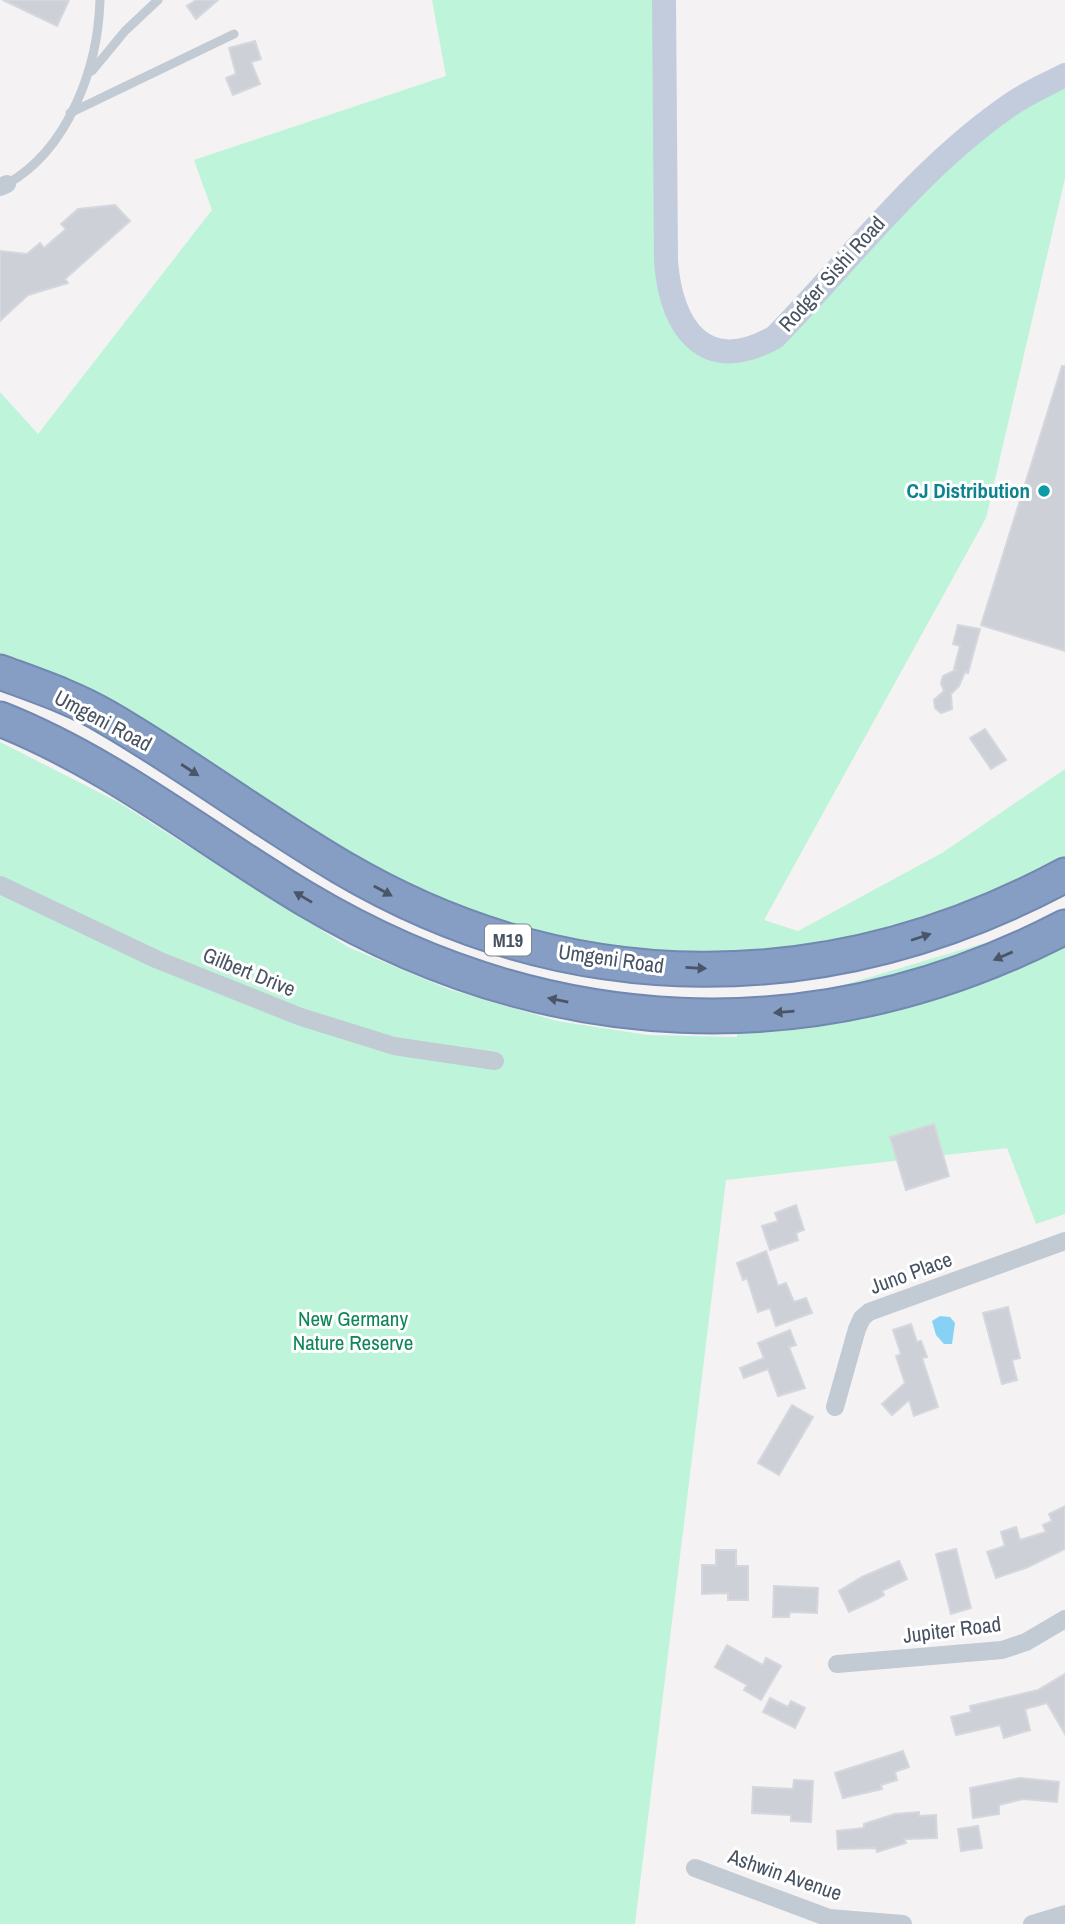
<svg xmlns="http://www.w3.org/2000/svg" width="1065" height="1924" font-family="'Archivo Narrow',sans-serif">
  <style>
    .green { fill: #bef4d9 }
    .water { fill: #87d1f5 }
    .building { fill: #cdd0d7; stroke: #d5d7de; stroke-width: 2 }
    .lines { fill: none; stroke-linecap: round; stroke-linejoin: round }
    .highway-casing { stroke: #7188b0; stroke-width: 37 }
    .lane { stroke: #c2cad4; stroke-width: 9 }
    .street { stroke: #c2cad4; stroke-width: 18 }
    .secondary { stroke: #c3ccdc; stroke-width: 24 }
    .highway { stroke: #869dc4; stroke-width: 33 }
    .oneway { fill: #4a5667 }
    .culture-dot { fill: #0f9aa8; stroke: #fff; stroke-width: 2.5 }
    .labels { text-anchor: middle; stroke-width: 6; stroke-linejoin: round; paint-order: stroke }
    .shield { fill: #fff; stroke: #7e8691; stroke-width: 2 }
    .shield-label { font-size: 19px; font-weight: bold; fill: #475262 }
    .street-label { font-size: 21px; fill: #475262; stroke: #fff }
    .culture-label { font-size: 21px; font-weight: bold; fill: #0d838f; stroke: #fff; text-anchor: end }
    .park-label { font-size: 21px; fill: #0f8658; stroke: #fff }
  </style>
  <rect width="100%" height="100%" fill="#f4f2f2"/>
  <g class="green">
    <path d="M432,0h229l4,160 18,170 76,19 151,-158 155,-112v99l-79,340 -222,402 34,11 144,-78 123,-84v103l-274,91 -278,-25 -513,-268v-278l38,42 174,-224 -18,-50 252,-84z"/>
    <path d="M0,742l118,60 230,145 100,42 109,32 91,14 89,2 2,-21 326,-97v295l-29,10 -29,-76 -281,32 -91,744h-635z"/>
  </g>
  <path class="water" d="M940,1316l10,1 5,6 -3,21h-8l-8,-9 -4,-14z"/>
  <g class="building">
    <path d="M3,0h66l-12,26z"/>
    <path d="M196,0h22l-22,19 -9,-13z"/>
    <path d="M255,41l6,18 -10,3 9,22 -27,11 -7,-17 10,-4 -7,-26z"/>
    <path d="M115,205l15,16 -65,58 3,4 -40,12 -28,26v-70l27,3 13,-11 4,5 22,-19 -5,-5 17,-15z"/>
    <path d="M1062,366h3v285l-84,-26z"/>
    <path d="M958,625l22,4 -12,44 -3,-1 -6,14 -8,8 1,15 -11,4 -6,-5 -1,-8 10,-9 -3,-8 2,-7 13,-6 -2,-1 6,-23 -7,-2z"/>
    <path d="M985,729l21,31 -15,9 -21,-31z"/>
    <path d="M934,1124l15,52 -43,14 -16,-53z"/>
    <path d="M796,1205l8,25 -8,3 2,7 -28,10 -8,-24 16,-5 -3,-8z"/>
    <path d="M766,1251l12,35 8,-3 8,19 12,-4 6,15 -36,13 -6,-18 -12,4 -11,-34 -4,2 -6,-17z"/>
    <path d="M1008,1307l12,51 -8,2 5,20 -15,4 -19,-71z"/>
    <path d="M911,1324l6,18 4,-1 6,16 -5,1 16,49 -24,9 -5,-16 -17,15 -10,-11 23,-21 -9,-27 5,-2 -8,-24z"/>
    <path d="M790,1330l6,15 -7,2 16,41 -27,8 -10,-27 -24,9 -4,-10 24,-10 -6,-15z"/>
    <path d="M792,1405l21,12 -34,58 -21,-12z"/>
    <path d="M1065,1506v43l-37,18 -32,11 -9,-26 18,-6 -4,-14 15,-5 4,13 26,-8 -3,-7 9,-4 -3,-7z"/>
    <path d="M956,1549l15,59 -20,6 -15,-60z"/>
    <path d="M716,1550h20v16h12v34h-20v-7l-26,1v-29h14z"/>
    <path d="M899,1561l8,18 -25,12 2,4 -9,5 -26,12 -10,-21 23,-14z"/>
    <path d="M774,1586l44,2 -1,25 -27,-1 -1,5h-16z"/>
    <path d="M727,1645l36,20 3,-7 15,8 -20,34 -17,-10 3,-5 -32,-18z"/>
    <path d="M1065,1674v60l-18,-31 -22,6 5,21 -26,8 -4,-13 -44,10 -5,-18 20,-5 -1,-6 68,-16z"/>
    <path d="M770,1698l18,9 3,-6 14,7 -10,20 -32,-16z"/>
    <path d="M903,1751l6,16 -14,5 2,8 -16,5 1,4 -39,9 -8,-25z"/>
    <path d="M1020,1778l39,4 -2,20 -34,-3 -24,6v9l-26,4 -3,-30z"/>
    <path d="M794,1780l19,1 -2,41 -20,-1v-6l-39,-2 1,-26 40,2z"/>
    <path d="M919,1812v4l17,-1 1,23 -33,1 2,4 -29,9 -1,-4 -38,1 -1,-18 27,-3v-4l31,-10z"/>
    <path d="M978,1826l4,22 -21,3 -3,-22z"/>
  </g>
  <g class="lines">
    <g class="highway-casing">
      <g id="highway">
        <path d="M0,672c35,13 74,26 106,45 81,47 155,103 235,150 231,136 490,134 724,8"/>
        <path d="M0,719c111,44 202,118 304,179 241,144 510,159 761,29"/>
      </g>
    </g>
    <g class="lane">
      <path d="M92,71l33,-40 33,-31"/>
      <path d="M70,113l164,-79"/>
      <path d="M7,184c62,-35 91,-117 93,-184"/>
    </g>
    <g class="street">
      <path d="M0,187l7,-3"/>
      <path d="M0,885l158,75 143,57 93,29 101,15"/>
      <path d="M835,1407l22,-78 5,-11 7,-6 196,-71"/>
      <path d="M837,1664l165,-14 24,-8 39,-23"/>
      <path d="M695,1868l134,50 74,6"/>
      <path d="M1032,1924l33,-10"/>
    </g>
    <path class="secondary" d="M664,0l2,261c5,67 39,116 109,76 78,-80 144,-170 238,-234 16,-11 35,-19 52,-28"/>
    <use href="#highway" class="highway"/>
  </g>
  <defs><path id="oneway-solid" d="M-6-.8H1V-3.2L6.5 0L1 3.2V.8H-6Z" transform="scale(1.75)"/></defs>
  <g class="oneway">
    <use href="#oneway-solid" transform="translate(190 770) rotate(33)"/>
    <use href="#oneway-solid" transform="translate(383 891) rotate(29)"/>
    <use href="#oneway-solid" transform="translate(303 897) rotate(-149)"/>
    <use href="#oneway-solid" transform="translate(921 937) rotate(-18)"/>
    <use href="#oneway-solid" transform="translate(1003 956) rotate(157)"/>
    <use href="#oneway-solid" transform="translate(696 968) rotate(3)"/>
    <use href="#oneway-solid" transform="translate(558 1000) rotate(-169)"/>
    <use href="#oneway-solid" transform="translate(784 1012) rotate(175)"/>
  </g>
  <circle class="culture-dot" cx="1044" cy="491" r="7"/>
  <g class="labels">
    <rect class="shield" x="485" y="924.5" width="46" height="31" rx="5"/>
    <g class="shield-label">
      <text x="508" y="947">M19</text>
    </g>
    <g class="street-label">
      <text transform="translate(832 274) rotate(-48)" y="7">Rodger Sishi Road</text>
      <text transform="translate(103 721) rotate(28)" y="7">Umgeni Road</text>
      <text transform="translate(611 959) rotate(8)" y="7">Umgeni Road</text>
      <text transform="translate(249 972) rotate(22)" y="7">Gilbert Drive</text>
      <text transform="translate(911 1273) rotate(-20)" y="7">Juno Place</text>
      <text transform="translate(952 1630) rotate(-7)" y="7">Jupiter Road</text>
      <text transform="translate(785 1875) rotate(19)" y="7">Ashwin Avenue</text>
    </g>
    <g class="culture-label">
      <text x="1030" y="498">CJ Distribution</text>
    </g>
    <g class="park-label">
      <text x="353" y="1326">New Germany<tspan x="353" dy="24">Nature Reserve</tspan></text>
    </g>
  </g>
</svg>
